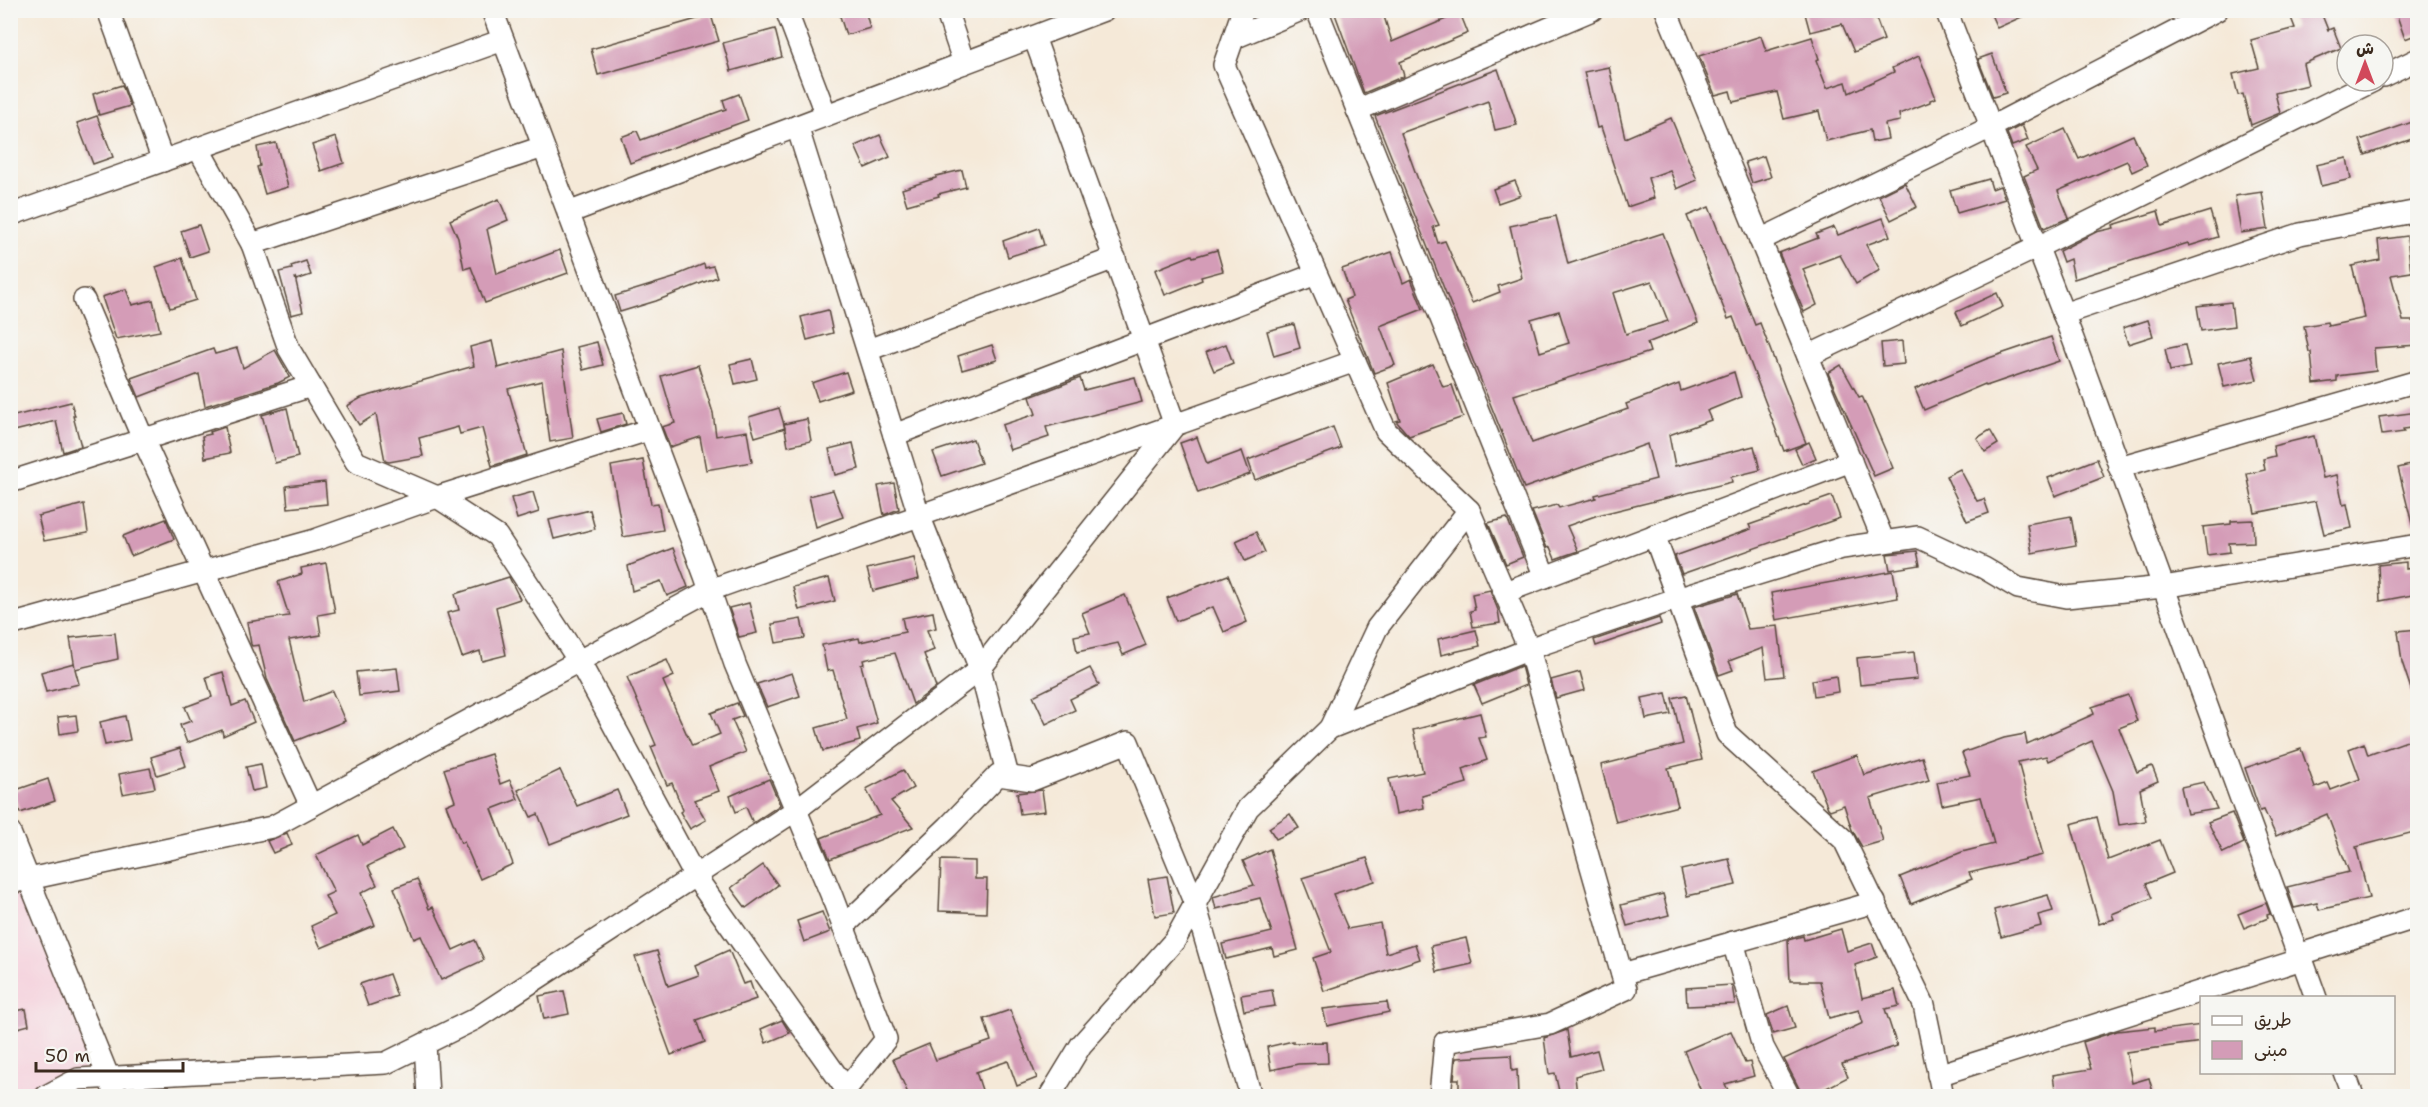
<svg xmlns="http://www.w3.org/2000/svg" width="2428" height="1107" font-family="'Shantell Sans','Playpen Sans Arabic',sans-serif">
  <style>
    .built { fill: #f5cfdb }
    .building { fill: #d49cb7; fill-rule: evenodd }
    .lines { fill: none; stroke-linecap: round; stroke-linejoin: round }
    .minor-casing { stroke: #57473a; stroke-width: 24 }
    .minor { stroke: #fff; stroke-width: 21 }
  </style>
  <rect width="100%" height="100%" fill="#f6f6f2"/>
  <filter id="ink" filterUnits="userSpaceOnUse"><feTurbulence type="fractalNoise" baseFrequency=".0167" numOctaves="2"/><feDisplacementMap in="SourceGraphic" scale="12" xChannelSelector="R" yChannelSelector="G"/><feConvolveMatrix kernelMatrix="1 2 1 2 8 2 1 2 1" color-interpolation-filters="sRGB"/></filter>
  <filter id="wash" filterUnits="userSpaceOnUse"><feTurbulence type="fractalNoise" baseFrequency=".008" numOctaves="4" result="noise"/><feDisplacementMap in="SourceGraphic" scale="24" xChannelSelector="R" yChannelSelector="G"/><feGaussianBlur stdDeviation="1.35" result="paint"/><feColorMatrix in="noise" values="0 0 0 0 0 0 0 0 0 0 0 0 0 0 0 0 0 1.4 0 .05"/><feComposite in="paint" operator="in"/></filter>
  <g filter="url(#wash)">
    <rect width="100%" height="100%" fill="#f5e9d8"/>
    <path class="built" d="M22,892l73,172 -68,32h-16l-1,-200z"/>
    <g id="blocks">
      <g class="building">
        <path d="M838,10h27l5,18 -24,7z"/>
        <path d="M1346,10h36l10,32 68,-29 8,20 -68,29 4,14 -40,17 -29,-79z"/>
        <path d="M1804,10h69l11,30 -30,12 -12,-28 -32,8z"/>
        <path d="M1989,10h48l-40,18z"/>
        <path d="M2288,10h32l8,20 5,-2 8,20 -38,16 5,21 -33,8 5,20 -29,12 -8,-31 -5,1 -5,-21 26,-6 -8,-28 44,-12z"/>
        <path d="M2395,10h23v24l-13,5z"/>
        <path d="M711,15l8,26 -121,34 -7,-26z"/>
        <path d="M775,29l7,28 -51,14 -8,-28z"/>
        <path d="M1761,36l5,15 46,-14 7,22 -3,1 11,28 19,-6 3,11 45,-21 -2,-4 27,-12 17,42 -6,2v2l-31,12 1,7 -15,3 3,15 -16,3 -2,-12 -44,11 -7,-30 -35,8 -7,-27 -44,10 -3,-11 -15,4 -16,-39z"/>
        <path d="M1992,54l14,39 -13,4 -15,-38z"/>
        <path d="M1609,67l16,71 46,-20 26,62 -20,9 -7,-19 -22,8 6,20 -27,9 -26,-80 -4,1 -13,-56z"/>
        <path d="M1498,69l19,56 -22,5 -7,-29 -87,32 19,52 19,40 -6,2 5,16 7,-2 27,62 28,-11 -2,-6 24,-8 -12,-52 46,-10 12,48 95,-31 35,90 -51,20 3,9 -136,43 18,48 96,-34 -2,-5 53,-20 2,7 53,-19 7,25 -34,14 4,9 -42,15 6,31 79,-20 6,24 -29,7 1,5 -134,33 -31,11 11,25 -23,8 -5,-12 -3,1 -15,-37 25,-6 2,3 37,-10 -1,-3 61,-16 -9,-35 -123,44 -149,-372zM1652,281l16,40 -42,13 -13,-41zM1559,311l10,32 -29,9 -9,-33z"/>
        <path d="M122,85l8,21 -31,9 -6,-21z"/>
        <path d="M739,94l9,26 -118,43 -9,-26 16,-6 4,9 85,-31 -3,-9z"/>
        <path d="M97,116l16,41 -20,7 -16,-41z"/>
        <path d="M2418,120v17l-53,18 -5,-15z"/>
        <path d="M2022,125l6,15 -16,6 -5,-13z"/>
        <path d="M2065,129l14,30 54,-24 14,30 -15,7 -5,-11 -69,30 11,27 -25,10 -20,-52 13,-6 -11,-23z"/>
        <path d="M880,135l10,22 -25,11 -10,-22z"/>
        <path d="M336,137l8,26 -23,8 -9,-26z"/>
        <path d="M276,143l12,44 -23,7 -8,-27 3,-1 -3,-19z"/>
        <path d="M1764,156l7,21 -19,6 -7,-21z"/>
        <path d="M2347,158l4,21 -30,7 -5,-21z"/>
        <path d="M962,170l4,17 -28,7 1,2 -32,9 -5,-16 34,-11v-2z"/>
        <path d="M1989,179l3,10 8,-3 5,13 -48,14 -7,-23z"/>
        <path d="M1515,181l6,14 -23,8 -5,-14z"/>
        <path d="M1905,183l12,24 -26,13 -12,-24z"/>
        <path d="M2262,192l6,37 -27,4 -6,-37z"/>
        <path d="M499,199l9,21 -21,9 10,45 63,-24 8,23 -83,30 -14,-36 -7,2 -6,-31 -8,-18z"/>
        <path d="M1709,207l46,118 5,-2 46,120 -22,8 -51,-134 -5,2 -41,-103z"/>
        <path d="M2158,211l4,15 48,-15 8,26 -29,9 -1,-3 -114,36 -4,-20 -7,3 -4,-11 37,-19 18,-4 -1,-3z"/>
        <path d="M1883,218l7,18 -24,9 14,25 -24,14 -16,-29 -37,14 14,36 -13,7 -25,-59 39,-15 -2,-4 18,-7 4,8z"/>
        <path d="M199,225l9,26 -18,6 -9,-26z"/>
        <path d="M1039,228l5,17 -36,12 -5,-16z"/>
        <path d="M2407,236l4,36 -20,3 12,46h15v24l-44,3 2,23 -39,5v5l-23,3 -3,-32h-2l-5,-26 23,-4 1,4 37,-8 -13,-52 28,-6 -2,-20z"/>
        <path d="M1217,250l6,21 -22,6 1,3 -37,15 -10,-25 37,-15 1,2z"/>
        <path d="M1392,252l11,31 8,-4 12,30 -43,17 15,39 -21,8 -29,-73 7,-3 -10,-28z"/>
        <path d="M182,258l14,42 -26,8 -14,-41z"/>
        <path d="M306,261l5,14 -15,5 -1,-3 8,35 -12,3 -12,-43 13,-3 -1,-3z"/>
        <path d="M704,264l1,4 8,-2 4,11 -61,24 -36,11 -5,-16 62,-19v-2z"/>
        <path d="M126,289l6,16 21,-5 7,31 -44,8 -14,-42z"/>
        <path d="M1997,293l6,14 -41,19 -6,-14z"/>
        <path d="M2231,302l3,24 -33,5 -4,-25z"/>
        <path d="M828,310l5,23 -26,7 -6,-23z"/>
        <path d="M2148,320l5,16 -25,8 -5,-16z"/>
        <path d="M1294,324l6,24 -26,8 -7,-25z"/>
        <path d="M2051,337l8,24 -73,25 -1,-2 -61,26 -9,-21 71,-30z"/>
        <path d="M492,341l6,27 63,-17 12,87 -23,4 -8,-61 -34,8 19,66 -35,11 -10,-38 -22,6 -2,-7 -39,11 4,18 -34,6 -4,-1 -9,-47 -17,11 -12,-19 14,-8 113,-32 -4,-19z"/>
        <path d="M1902,341l2,23 -21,2 -2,-23z"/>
        <path d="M597,342l6,23 -20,5 -6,-23z"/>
        <path d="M1226,344l7,19 -19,8 -8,-19z"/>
        <path d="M992,345l5,15 -35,10 -4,-14z"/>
        <path d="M2185,345l5,22 -20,4 -5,-22z"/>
        <path d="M237,348l6,20 32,-18 15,27 -12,6 -73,23 -6,-32 -60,23 -8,-19 82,-29 2,5z"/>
        <path d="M2251,356l6,24 -33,7 -6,-24z"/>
        <path d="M752,359l5,20 -22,5 -5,-20z"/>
        <path d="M1433,364l10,23 9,-2 11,32 -54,19 -13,-15 4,-1 -12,-37z"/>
        <path d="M698,365l15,48 3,23 31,-5 5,31 -46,8 -6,-33 -30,10 -8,-20 13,-4 -14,-47z"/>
        <path d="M1841,365l18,32 3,-1 31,72 -19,8 -46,-103z"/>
        <path d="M846,372l6,18 -34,11 -6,-18z"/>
        <path d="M1135,377l7,25 -96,25 3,10 -39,13 -8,-25 34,-11 -6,-17 50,-19 4,12z"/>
        <path d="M71,402l4,14h-2l8,30 -18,6 -7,-31 -46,11v-15z"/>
        <path d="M287,408l11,49 -23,6 -13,-48z"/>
        <path d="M779,408l6,20 -30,9 -6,-20z"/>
        <path d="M2418,412v15l-15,2 1,3 -22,3 -3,-18z"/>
        <path d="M623,413l3,11 -25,8 -4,-13z"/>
        <path d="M807,419l4,22 -23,5 -4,-22z"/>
        <path d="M225,427l5,26 -25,5 -3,-22 9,-2 -1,-2z"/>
        <path d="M1333,427l8,21 -86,32 -7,-20z"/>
        <path d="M1990,430l8,14 -13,8 -8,-14z"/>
        <path d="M2314,436l9,42 14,-3 6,30 4,-1 5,24 -28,6 -8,-33 -61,12 -8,-39 18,-4 -2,-11 12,-3 -2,-10z"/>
        <path d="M1197,437l10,27 35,-13 8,23 -52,19 -18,-50z"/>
        <path d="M973,439l8,24 -39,13 -9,-24z"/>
        <path d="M1809,442l7,16 -14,6 -7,-15z"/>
        <path d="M853,443l6,26 -24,6 -6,-26z"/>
        <path d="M2097,459l7,18 -49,19 -7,-18z"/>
        <path d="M643,460l8,44 7,-1 5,27 -40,7 -12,-71z"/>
        <path d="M2418,463v61h-6l-14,-56z"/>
        <path d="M1960,469l17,32 7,-2 5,14 -22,8 -21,-45z"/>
        <path d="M325,482l2,22 -39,4 -2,-22z"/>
        <path d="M894,483l5,26 -15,6 -6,-29z"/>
        <path d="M833,490l10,27 -27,10 -7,-31z"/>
        <path d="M533,492l6,20 -22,7 -6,-21z"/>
        <path d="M1832,496l8,22 -158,56 -7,-18 76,-27 -2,-4z"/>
        <path d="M84,504l4,29 -44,8 -6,-25z"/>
        <path d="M590,510l5,19 -41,10 -5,-19z"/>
        <path d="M2071,516l5,29 -44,8 -5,-29z"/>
        <path d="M1507,518l16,39 -17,7 -18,-41z"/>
        <path d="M166,519l8,20 -43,17 -8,-20z"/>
        <path d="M2253,520l1,22 -25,1 1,9 -23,3 -4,-28 28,-3v-3z"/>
        <path d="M1256,532l9,20 -20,9 -9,-20z"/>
        <path d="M673,548l15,39 -21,9 -6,-15 -29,10 -4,-25z"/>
        <path d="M1917,551l3,14 -30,5 -3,-16z"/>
        <path d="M914,558l5,21 -46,12 -6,-22z"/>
        <path d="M2406,562v7l12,-2v27l-38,7 -2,-36z"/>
        <path d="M326,563l9,49 -17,3 3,20 -32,5 15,62 28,-11 13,30 -50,20 -28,-62 -8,-34 -7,1 -1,-2 -4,-22 42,-6 -11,-34 24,-8 -1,-6z"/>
        <path d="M1893,571l5,27 -122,22 -5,-27z"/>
        <path d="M1228,575l19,47 -23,10 -11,-25 -37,14 -9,-23z"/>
        <path d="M509,577l11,22 -24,8 10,48 -24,6 -2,-10 -18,6 -15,-44 12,-3 -4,-16z"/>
        <path d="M829,578l6,23 -36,9 -6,-23z"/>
        <path d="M1490,590l8,20 2,13 -27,4 -3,-16 5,-1 -3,-16z"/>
        <path d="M1737,594l11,35 30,-3 6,50 -17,2 -4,-30 -34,13 4,9 -14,5 -25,-68z"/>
        <path d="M1125,595l21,50 -23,10 -5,-12 -41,9 -3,-16 16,-3 -8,-20z"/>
        <path d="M749,603l8,30 -18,4 -10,-29z"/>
        <path d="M933,612l3,16 -9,2 7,20 -10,4 12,33 -23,17 -18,-51 -32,7 1,4 -3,1 16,58 -20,6 3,12 -37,10 -7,-23 31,-9 -14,-49 -6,1 -5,-26 37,-7 1,4 45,-10 -3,-14z"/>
        <path d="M1659,618l2,6 -65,22 -2,-6z"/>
        <path d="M801,619l4,19 -29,5 -4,-19z"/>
        <path d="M2418,629v71l-3,1 -13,-39 -4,-31z"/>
        <path d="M1476,630l4,16 -39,9 -3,-16z"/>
        <path d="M115,633l3,26 -43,10 4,15 -33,8 -5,-20 33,-9 1,5 -5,-30z"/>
        <path d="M1914,652l3,27 -57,6 -3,-27z"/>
        <path d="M667,660l7,16 -11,5 29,65 28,-12 -9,-21 26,-10 6,13 -11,4 14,32 -37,15 10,24 -25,9 12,20 -16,9 -10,-17 3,-2 -11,-27 -5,2 -16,-38 5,-2 -29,-68z"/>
        <path d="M1521,666l5,19 -44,18 -8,-18z"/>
        <path d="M397,668l3,23 -41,5 -3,-24z"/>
        <path d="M1090,668l9,17 -29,14 5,11 -29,14 -13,-28z"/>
        <path d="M223,672l9,34 13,-5 9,21 -31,14 -1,-6 -35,13 -7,-18 11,-4 -6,-14 27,-10 -6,-20z"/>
        <path d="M1580,672l5,18 -29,8 -5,-18z"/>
        <path d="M792,673l8,23 -33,11 -10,-23z"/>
        <path d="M1836,676l2,16 -24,4 -2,-16z"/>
        <path d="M1666,693l5,21 -25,5 -4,-21z"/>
        <path d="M1686,695l16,65 -34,8 10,38 -62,16 -15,-57 82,-21 -11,-46z"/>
        <path d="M2128,695l9,26 -18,7 18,44 15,-6 6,15 -18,8 6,32 -27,4 -6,-34 -21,-50 -44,20 -2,-5 -28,6 25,93 -74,18 3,6 -61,25 -11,-27 62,-25 32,-8 -13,-47 -39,8 -5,-23 33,-7 -8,-22 42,-15 21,-4 2,10 67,-30 -2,-7z"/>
        <path d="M1480,713l6,24 -7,1 8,22 -24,9 4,14 -45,13 2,12 -28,6 -7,-35 34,-7 -10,-42z"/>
        <path d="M76,715l2,16 -18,3 -2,-17z"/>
        <path d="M125,716l5,24 -25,5 -5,-23z"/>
        <path d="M2418,737v94l-62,16 13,51 -50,12 -2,-7 -23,5 -7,-21 62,-15 -22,-58 -51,22 -12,-26 -4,1 -15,-43 56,-19 14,39 13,-5 3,7 29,-11 -11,-30 15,-6 4,12z"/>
        <path d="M180,748l6,18 -29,9 -6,-18z"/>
        <path d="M491,754l9,30 10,-4 8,19 -26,10 21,55 -33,15 -16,-37 -3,1 -15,-38 9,-4 -11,-32z"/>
        <path d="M1857,755l7,20 58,-18 7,23 -59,18 13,43 -21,6 -10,-17 -8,-25 -14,5 -2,-2 -15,-37z"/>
        <path d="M261,764l5,24 -14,3 -6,-24z"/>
        <path d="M150,768l5,20 -32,6 -4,-20z"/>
        <path d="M560,770l17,36 40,-16 10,24 -77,30 -12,-30 -7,3 -13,-27z"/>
        <path d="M903,770l10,18 -22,13 22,26 -83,32 -9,-21 59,-23 -14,-26z"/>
        <path d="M48,779l7,22 -35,12 -7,-22z"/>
        <path d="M769,779l11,26 -27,18 -7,-16 -10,5 -6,-16z"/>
        <path d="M2204,782l13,27 -30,5 -6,-27z"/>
        <path d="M1042,790l3,21 -25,3 -3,-21z"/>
        <path d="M2232,813l12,30 -21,10 -15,-31z"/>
        <path d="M1290,814l9,14 -23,11 -7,-11z"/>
        <path d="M2097,817l11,43 52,-20 13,33 -27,11 6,14 -40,16 2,5 -15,5 -28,-100z"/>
        <path d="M393,829l10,20 -35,17 9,19 -16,8 14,32 -54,23 -10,-22 24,-11 -10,-19 9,-4 -18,-37 42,-20 4,10z"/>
        <path d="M287,833l5,12 -19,8 -6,-12z"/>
        <path d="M1270,849l28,101 -24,6 -2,-8 -46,11 -4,-15 50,-12 -12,-34 -44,11 -3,-12 41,-12 -11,-24z"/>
        <path d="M1367,858l8,23 -42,13 15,35 32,-6 6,30 29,-9 5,15 -96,32 -11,-33 18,-6 -29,-74z"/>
        <path d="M1729,859l7,26 -49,11 -6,-26z"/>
        <path d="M941,860l34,1v18h12l-1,34 -47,-2z"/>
        <path d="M763,865l15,20 -32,23 -15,-20z"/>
        <path d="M1167,876l7,37 -19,3 -7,-37z"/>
        <path d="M417,879l12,30 4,-2 20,43 22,-10 9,20 -43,20 -20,-44 -7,3 -20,-51z"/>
        <path d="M1663,894l6,21 -42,11 -6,-21z"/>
        <path d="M2048,895l5,16 -15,4 3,11 -40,11 -7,-27z"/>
        <path d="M2266,903l4,11 -3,1 1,3 -24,10 -6,-14z"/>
        <path d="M822,912l8,20 -26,10 -7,-21z"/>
        <path d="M1841,929l6,22 25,-8 5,14 -22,8 7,33 33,-8 4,16 -14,3 12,37 -55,18 6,13 -37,19h-8l-19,-37 79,-36 -4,-13 -30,8 -9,-37h-30l-2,-41 15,-4 1,4z"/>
        <path d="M1466,938l6,26 -35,8 -6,-26z"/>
        <path d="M729,950l14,34 7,-2 6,17 -59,21 8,22 -34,13 -36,-98 22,-6 11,35 31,-11 -4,-10z"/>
        <path d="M389,974l8,22 -29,10 -8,-22z"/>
        <path d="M1732,985l3,19 -48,2 -1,-18z"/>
        <path d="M1272,990l3,16 -31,5 -3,-16z"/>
        <path d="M564,991l5,23 -25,5 -5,-23z"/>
        <path d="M1387,1002l2,10 -62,14 -4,-17z"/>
        <path d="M1788,1006l7,22 -22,6 -6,-19z"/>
        <path d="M26,1009l3,16 -19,5v-18z"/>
        <path d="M1010,1010l27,68 -20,8 -9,-25 -32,11 8,24h-75l-16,-37 36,-15 7,16 55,-19 -7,-22z"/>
        <path d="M782,1020l8,13 -24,10 -5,-14z"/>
        <path d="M2202,1025v17l-76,10 6,31 17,-5 5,18h-98l-3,-21 38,-6 -8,-27 34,-11 38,-4v4z"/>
        <path d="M1567,1030l4,27 26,-7 5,19 -27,7 2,20h-17l-5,-23 -6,1 -5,-36z"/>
        <path d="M1731,1031l14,32 5,-1 4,14 -29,8 3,6 -14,6h-11l-19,-45z"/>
        <path d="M1293,1041v2l34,-1 1,21 -30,1 -27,6 -4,-23z"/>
        <path d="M1511,1055l1,16 5,-1 1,26h-59v-17h-5l2,-21z"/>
      </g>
    </g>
  </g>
  <g filter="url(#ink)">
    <use href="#blocks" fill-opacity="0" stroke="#57473a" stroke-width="1.5"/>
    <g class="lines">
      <g class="minor-casing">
        <g id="minor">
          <path d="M108,10l55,151"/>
          <path d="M492,10l213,566 30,88 96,230 55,145 -40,50 -2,7"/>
          <path d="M786,10l40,105"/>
          <path d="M946,10l18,53"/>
          <path d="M1243,10l-19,55 162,366 83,79 60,139 97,340 -76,35 -105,18 -5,54"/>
          <path d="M1317,10l228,567"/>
          <path d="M1666,10l218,532"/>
          <path d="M1946,10l127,329 225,616 4,4 14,39"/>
          <path d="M1234,38l67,-28"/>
          <path d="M2383,76l35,-17"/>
          <path d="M1357,110l235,-100"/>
          <path d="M797,126l122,389 61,154 28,107"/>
          <path d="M543,147l-291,97 37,105 67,113 81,35 60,39 82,125 116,215 151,213"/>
          <path d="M198,148l54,96"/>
          <path d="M568,213l536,-203"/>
          <path d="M10,215l493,-175"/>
          <path d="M1760,240l231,-113 226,-117"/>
          <path d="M84,300l59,139 168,367"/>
          <path d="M2063,314l237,-80 118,-23"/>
          <path d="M868,350l247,-92"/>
          <path d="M1808,356l230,-109 335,-166"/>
          <path d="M894,435l422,-161"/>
          <path d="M2119,467l299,-86"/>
          <path d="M10,482l301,-96"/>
          <path d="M1654,535l73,199 117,106 80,165 19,91"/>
          <path d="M1505,592l346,-131"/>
          <path d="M10,625l305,-85 122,-43 211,-67"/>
          <path d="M1330,728l47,-100 92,-118"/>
          <path d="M10,833l106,263"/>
          <path d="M10,883l262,-56 438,-237 645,-229"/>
          <path d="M843,927l105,-100 50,-52 34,5 96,-38 67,162 56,192"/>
          <path d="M1733,942l30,105 26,49"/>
          <path d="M2298,955l120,-38"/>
          <path d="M1622,974l253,-72"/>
          <path d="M425,1044l3,52"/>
          <path d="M2344,1072l9,24"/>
          <path d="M1938,1075l364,-116"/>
          <path d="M46,1096l32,-17 308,-16 89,-44 321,-209 184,-141 195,-244 -141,-388"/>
          <path d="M1050,1096l31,-51 94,-105 73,-132 82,-80 215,-85 122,-41 175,-54 76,-11 66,31 34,20 48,9 97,-10 255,-42"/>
        </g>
      </g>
      <use href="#minor" class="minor"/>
    </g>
  </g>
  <rect width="2428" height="1107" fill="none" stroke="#f6f6f2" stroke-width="36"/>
  <rect x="2200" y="996" width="195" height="78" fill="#f6f6f2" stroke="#aba49d" stroke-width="1.5"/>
  <rect x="2212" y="1016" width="30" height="9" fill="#ffffff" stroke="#aba49d" stroke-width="1.5"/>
  <text x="2254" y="1026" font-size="18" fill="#3b2a1e">طريق</text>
  <rect x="2212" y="1041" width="30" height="18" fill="#d49cb7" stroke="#aba49d" stroke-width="1.5"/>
  <text x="2254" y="1056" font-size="18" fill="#3b2a1e">مبنى</text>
  <g transform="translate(2365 63)"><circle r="28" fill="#f6f6f2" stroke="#aba49d" stroke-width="1.5"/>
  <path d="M0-4.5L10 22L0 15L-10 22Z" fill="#d1495b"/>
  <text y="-9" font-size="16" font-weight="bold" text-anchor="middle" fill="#3b2a1e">ش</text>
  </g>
  <path d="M36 1062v9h147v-9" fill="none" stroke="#3b2a1e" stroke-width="3"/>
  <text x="45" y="1062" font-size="18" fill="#3b2a1e" stroke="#f6f6f2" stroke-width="4.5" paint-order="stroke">50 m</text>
</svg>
